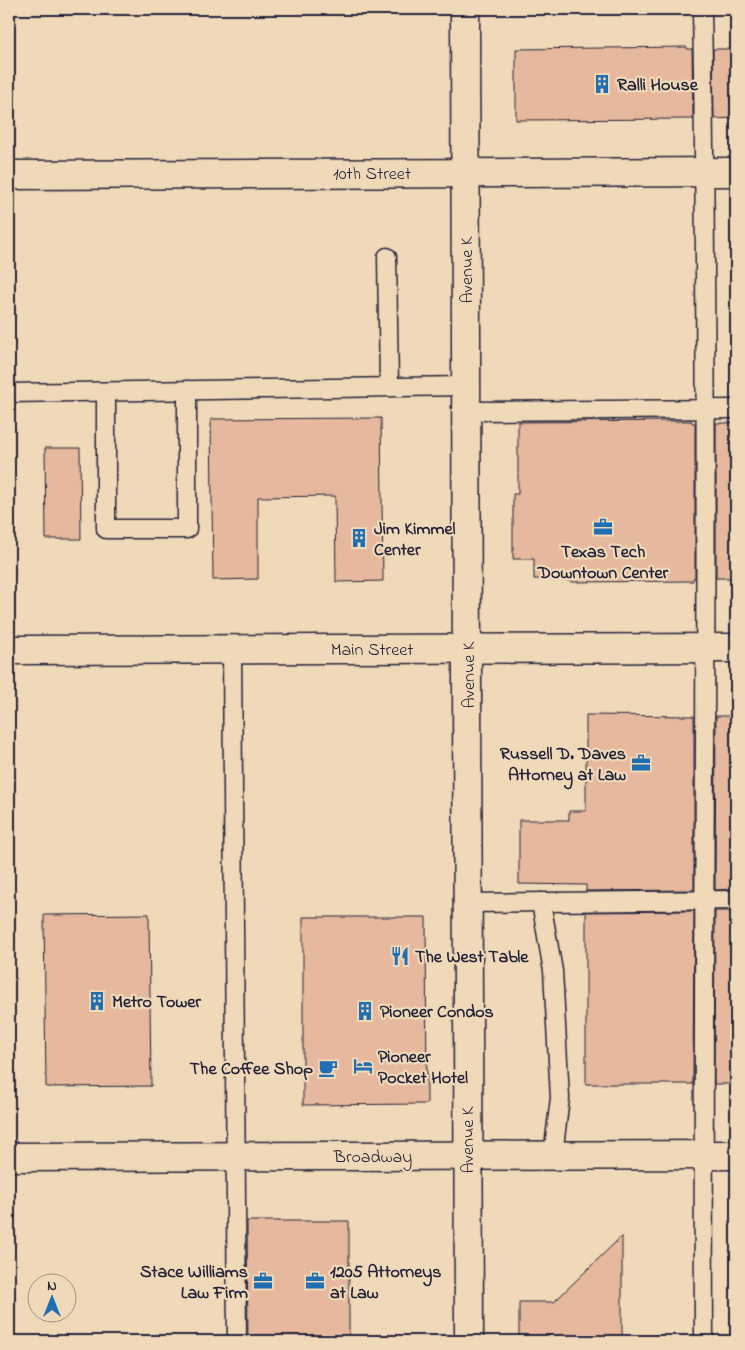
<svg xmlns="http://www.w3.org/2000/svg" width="745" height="1350" font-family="'Indie Flower',sans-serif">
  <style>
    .building { fill: #e6b89d; stroke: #22223b }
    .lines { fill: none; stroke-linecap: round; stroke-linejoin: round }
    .service-casing { stroke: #22223b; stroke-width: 21 }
    .minor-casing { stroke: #22223b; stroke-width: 31 }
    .tertiary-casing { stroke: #22223b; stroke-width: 31 }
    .secondary-casing { stroke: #22223b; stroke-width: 31 }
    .service { stroke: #efd9b8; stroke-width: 18 }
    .minor { stroke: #efd9b8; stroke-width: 28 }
    .tertiary { stroke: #efd9b8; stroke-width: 28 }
    .secondary { stroke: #efd9b8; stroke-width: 28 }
    .labels { text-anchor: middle; stroke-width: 4.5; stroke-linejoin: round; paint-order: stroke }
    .poi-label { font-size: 18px; font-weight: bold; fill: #22223b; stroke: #efd9b8; text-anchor: start }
    .street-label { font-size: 18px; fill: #22223b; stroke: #efd9b8 }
  </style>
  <rect width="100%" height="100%" fill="#efd9b8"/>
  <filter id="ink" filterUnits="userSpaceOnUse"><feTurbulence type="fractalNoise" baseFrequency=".02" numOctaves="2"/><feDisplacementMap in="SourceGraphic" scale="10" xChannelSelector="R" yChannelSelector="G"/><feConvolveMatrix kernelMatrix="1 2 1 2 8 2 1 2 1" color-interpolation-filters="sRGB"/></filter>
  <g filter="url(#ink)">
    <g class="building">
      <path d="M687,47v2h5l1,70 -177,1v-71z"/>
      <path d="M713,49h23v69l-22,1z"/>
      <path d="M381,418l2,163 -47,1 -1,-86 -77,1v82l-45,1 -2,-161z"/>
      <path d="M692,421v2h3v155h-2v3l-122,1 -8,-3h-29v-20h-21v-65h5v-72z"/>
      <rect x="716" y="423" width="20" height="155"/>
      <path d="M45,448h35l1,91h-35z"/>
      <path d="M586,715l108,1v174l-108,1v-6l-67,-1v-64h50v-9h17z"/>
      <path d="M716,716h20v173l-21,1z"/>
      <path d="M694,911l-1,173h-107v-172z"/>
      <path d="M715,911h21v173h-22z"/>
      <path d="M149,914l2,172 -105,1 -2,-172z"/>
      <path d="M303,917h123l1,187 -124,1z"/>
      <path d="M247,1221h102v120h-101z"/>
      <path d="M622,1236v105h-103v-39h35z"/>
    </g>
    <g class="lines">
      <g class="service-casing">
        <g id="service">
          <path d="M702,9c8,444 0,888 2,1332"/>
          <path d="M387,257l2,129"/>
          <path d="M106,392v137h81v-139"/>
          <path d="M9,393l457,-7"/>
          <path d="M467,411l269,-2"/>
          <path d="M232,650l5,691"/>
          <path d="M541,902l12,69 7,127 -7,57"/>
          <path d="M467,903l269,-3"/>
        </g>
      </g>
      <g class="minor-casing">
        <path id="minor" d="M9,175l727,-3"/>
      </g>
      <g class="tertiary-casing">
        <path id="tertiary" d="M9,650l727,-2"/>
      </g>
      <g class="secondary-casing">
        <g id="secondary">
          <path d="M465,9l4,1332"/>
          <path d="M9,1157l727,-2"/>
        </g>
      </g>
      <use href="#service" class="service"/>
      <use href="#minor" class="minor"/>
      <use href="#tertiary" class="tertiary"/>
      <use href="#secondary" class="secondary"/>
    </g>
  </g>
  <defs>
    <g id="building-bare" transform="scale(1.5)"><path d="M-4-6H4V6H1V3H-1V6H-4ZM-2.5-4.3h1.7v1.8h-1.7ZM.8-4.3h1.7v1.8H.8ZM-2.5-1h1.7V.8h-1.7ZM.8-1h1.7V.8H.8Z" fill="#1f6fb2" stroke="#efd9b8" stroke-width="2.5" paint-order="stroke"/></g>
    <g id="office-bare" transform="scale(1.5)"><path d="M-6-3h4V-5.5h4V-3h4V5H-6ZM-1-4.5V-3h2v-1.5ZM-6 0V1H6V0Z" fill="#1f6fb2" stroke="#efd9b8" stroke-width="2.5" paint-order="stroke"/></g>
    <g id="restaurant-bare" transform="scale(1.5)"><path d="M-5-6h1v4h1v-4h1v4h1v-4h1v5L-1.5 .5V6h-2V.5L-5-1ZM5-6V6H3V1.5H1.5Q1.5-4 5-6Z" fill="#1f6fb2" stroke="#efd9b8" stroke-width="2.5" paint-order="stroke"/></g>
    <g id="hotel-bare" transform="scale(1.5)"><path d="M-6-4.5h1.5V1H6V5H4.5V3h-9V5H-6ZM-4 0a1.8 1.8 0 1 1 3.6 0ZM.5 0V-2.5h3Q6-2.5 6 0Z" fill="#1f6fb2" stroke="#efd9b8" stroke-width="2.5" paint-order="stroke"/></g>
    <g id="cafe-bare" transform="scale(1.5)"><path d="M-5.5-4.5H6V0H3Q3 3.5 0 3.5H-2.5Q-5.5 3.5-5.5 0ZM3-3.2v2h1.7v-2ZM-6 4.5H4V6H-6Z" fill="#1f6fb2" stroke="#efd9b8" stroke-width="2.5" paint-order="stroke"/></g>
  </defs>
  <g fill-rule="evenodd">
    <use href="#building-bare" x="602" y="84"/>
    <use href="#office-bare" x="603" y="527"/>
    <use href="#building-bare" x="359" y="538"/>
    <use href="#office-bare" x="641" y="763"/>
    <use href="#restaurant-bare" x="400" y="956"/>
    <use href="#building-bare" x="97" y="1001"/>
    <use href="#building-bare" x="365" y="1011"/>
    <use href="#hotel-bare" x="363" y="1066"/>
    <use href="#cafe-bare" x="328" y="1068"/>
    <use href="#office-bare" x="263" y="1281"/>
    <use href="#office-bare" x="315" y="1281"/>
  </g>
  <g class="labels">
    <g class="poi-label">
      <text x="617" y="90">Ralli House</text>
      <text x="374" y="534">Jim Kimmel<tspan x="374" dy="21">Center</tspan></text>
      <text x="603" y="557" text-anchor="middle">Texas Tech<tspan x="603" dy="21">Downtown Center</tspan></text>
      <text x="626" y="759" text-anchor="end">Russell D. Daves<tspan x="626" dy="21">Attorney at Law</tspan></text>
      <text x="415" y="962">The West Table</text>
      <text x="112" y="1007">Metro Tower</text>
      <text x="380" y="1017">Pioneer Condos</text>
      <text x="378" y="1062">Pioneer<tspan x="378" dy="21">Pocket Hotel</tspan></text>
      <text x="313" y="1074" text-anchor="end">The Coffee Shop</text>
      <text x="248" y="1277" text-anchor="end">Stace Williams<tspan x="248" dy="21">Law Firm</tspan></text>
      <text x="330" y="1277">1205 Attorneys<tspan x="330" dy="21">at Law</tspan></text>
    </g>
    <g class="street-label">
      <text x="372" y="179">10th Street</text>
      <text transform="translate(466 270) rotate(-90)" y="6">Avenue K</text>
      <text x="372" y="655">Main Street</text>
      <text transform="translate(468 675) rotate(-90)" y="6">Avenue K</text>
      <text transform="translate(467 1140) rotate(-90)" y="6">Avenue K</text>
      <text x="373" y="1162">Broadway</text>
    </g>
  </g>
  <rect width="745" height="1350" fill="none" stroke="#efd9b8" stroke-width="30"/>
  <rect x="15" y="15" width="715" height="1320" fill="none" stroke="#22223b" stroke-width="2" filter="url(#ink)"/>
  <g transform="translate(52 1298)"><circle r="24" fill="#efd9b8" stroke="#9d9086"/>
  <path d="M0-4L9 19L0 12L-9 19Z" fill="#1f6fb2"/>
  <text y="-8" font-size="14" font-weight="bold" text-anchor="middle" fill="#22223b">N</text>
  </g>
</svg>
